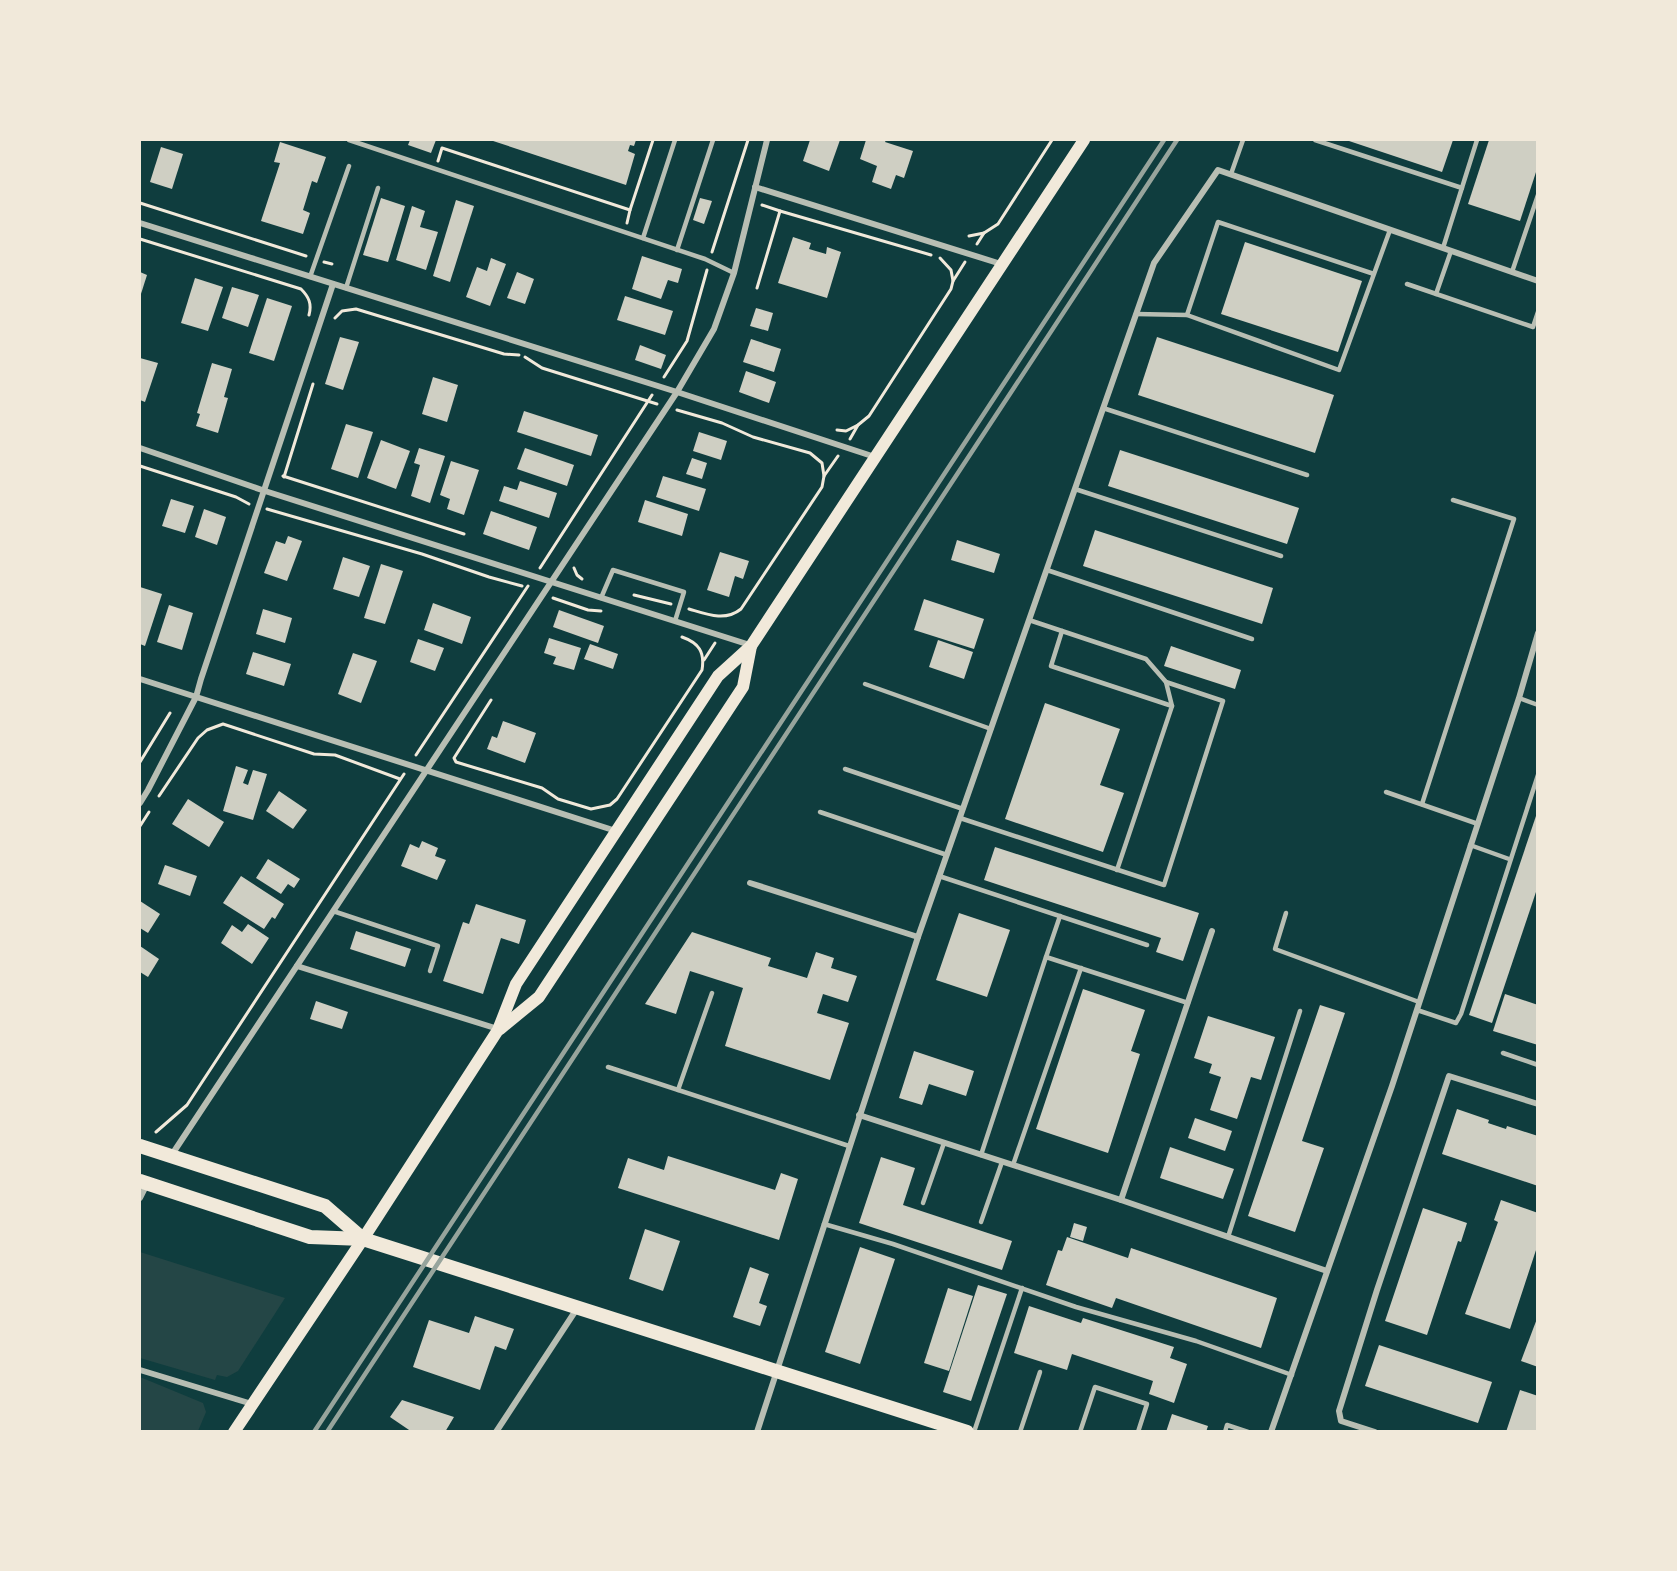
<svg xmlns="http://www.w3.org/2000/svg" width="1677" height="1571" font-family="'PT Sans',sans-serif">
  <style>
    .green { fill: #244646 }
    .building { fill: #cfcfc3 }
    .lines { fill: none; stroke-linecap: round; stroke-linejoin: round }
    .path { stroke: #f1e9da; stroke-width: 3 }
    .service { stroke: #b8beb3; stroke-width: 4.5 }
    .minor { stroke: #b8beb3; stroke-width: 6 }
    .secondary { stroke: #f1e9da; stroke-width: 12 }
    .primary { stroke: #f1e9da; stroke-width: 14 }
    .rail { stroke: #97a49c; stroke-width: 4.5 }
  </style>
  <rect width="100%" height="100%" fill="#0f3d3e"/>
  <g class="green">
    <path d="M140,1252l145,46 -47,73 -11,6 -10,-2 -2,5 -75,-22z"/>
    <path d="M140,1377l63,26 3,9 -8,19h-58z"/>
  </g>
  <g class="building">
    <path d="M410,140h26l-5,13 -23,-8z"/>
    <path d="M490,140h146l-2,6 -4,-1 -2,6 7,3 -9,31z"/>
    <path d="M810,140h30l-11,31 -26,-10z"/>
    <path d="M866,140h20l-1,2 28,9 -9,27 -8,-3 -5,14 -19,-7 5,-16 -17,-7z"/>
    <path d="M1346,140h107l-11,32z"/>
    <path d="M1489,140h49v26l-18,55 -52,-17z"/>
    <path d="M280,142l46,15 -9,26 -5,-2 -9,29 7,3 -7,21 -42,-13 19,-58 -6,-1z"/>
    <path d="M161,147l22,7 -11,35 -22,-7z"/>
    <path d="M381,198l24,8 -17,56 -25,-7z"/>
    <path d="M700,198l12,3 -8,23 -11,-4z"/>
    <path d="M456,200l18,6 -24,76 -17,-6z"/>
    <path d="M412,206l13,5 -5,16 18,5 -12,38 -30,-10z"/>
    <path d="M793,237l18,6 -2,6 17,5 1,-7 14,5 -14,46 -49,-15z"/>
    <path d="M1245,242l117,39 -24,71 -117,-38z"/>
    <path d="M642,256l40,13 -4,14 -10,-3 -7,19 -29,-10z"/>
    <path d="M491,258l15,6 -16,42 -24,-9 11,-30 10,4z"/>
    <path d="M140,272l7,3 -7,22z"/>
    <path d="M517,272l17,7 -9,25 -18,-6z"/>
    <path d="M195,278l28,9 -15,44 -27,-8z"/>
    <path d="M232,287l27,8 -11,32 -26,-9z"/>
    <path d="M625,296l48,15 -8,24 -48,-15z"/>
    <path d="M267,298l25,8 -18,55 -25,-8z"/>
    <path d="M756,308l17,5 -5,18 -18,-5z"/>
    <path d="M340,337l19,5 -16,48 -18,-6z"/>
    <path d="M1157,337l177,58 -19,58 -177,-58z"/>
    <path d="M751,339l30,10 -7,23 -31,-10z"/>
    <path d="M640,345l26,10 -5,14 -26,-9z"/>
    <path d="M140,358l18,5 -13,39 -5,-2z"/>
    <path d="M212,363l20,6 -8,28 4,1 -10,35 -22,-7 4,-12 -3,-1z"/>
    <path d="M746,371l30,11 -7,21 -30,-11z"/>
    <path d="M433,377l25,8 -11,37 -25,-8z"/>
    <path d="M524,411l74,24 -7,21 -74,-24z"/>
    <path d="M346,424l27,8 -15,46 -27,-9z"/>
    <path d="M699,432l28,9 -6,19 -28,-9z"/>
    <path d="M381,440l29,11 -14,38 -29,-11z"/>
    <path d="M419,448l26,8 -15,47 -19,-7 9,-31 -6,-2z"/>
    <path d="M525,448l49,17 -7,21 -50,-17z"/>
    <path d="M1120,450l179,58 -12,36 -179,-58z"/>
    <path d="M692,458l15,5 -5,16 -16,-5z"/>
    <path d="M451,461l28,9 -15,45 -17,-6 3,-10 -10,-4z"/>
    <path d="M663,476l43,13 -7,22 -43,-14z"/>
    <path d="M520,481l37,12 -8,25 -50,-17 5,-15 13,4z"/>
    <path d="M171,499l23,7 -9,27 -23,-7z"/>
    <path d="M645,500l43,14 -6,22 -44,-14z"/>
    <path d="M204,509l22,8 -9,28 -22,-8z"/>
    <path d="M491,511l46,16 -8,23 -46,-16z"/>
    <path d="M1095,530l178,58 -11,36 -179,-58z"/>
    <path d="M288,536l14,5 -15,40 -23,-8 12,-32 9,3z"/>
    <path d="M957,540l43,14 -6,19 -43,-13z"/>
    <path d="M720,552l29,9 -6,18 -8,-3 -6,21 -22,-7z"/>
    <path d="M343,557l27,9 -11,31 -26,-8z"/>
    <path d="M381,564l22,7 -18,53 -21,-6z"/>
    <path d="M140,587l22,7 -17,52 -5,-2z"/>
    <path d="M924,599l60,20 -10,30 -60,-19z"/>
    <path d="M433,603l38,14 -9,27 -38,-14z"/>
    <path d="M169,605l24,8 -11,37 -25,-8z"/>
    <path d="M263,609l29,9 -7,25 -29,-9z"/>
    <path d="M559,610l45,16 -6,17 -45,-16z"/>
    <path d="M549,638l32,10 -7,22 -21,-6 3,-7 -12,-4z"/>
    <path d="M418,639l26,9 -9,23 -25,-9z"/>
    <path d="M938,640l35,12 -9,27 -35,-12z"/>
    <path d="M590,644l28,10 -5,15 -29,-10z"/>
    <path d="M1171,646l70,24 -6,19 -71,-23z"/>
    <path d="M253,652l38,12 -7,22 -38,-12z"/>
    <path d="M353,653l24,8 -16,42 -23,-9z"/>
    <path d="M1045,703l75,26 -20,56 24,8 -21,59 -98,-33z"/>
    <path d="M503,721l33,12 -11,30 -38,-14 5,-13 5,2z"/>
    <path d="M236,766l12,4 -5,13 5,2 5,-15 14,4 -14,46 -30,-9z"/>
    <path d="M279,791l28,19 -14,19 -27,-18z"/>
    <path d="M188,799l36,23 -15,25 -37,-23z"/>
    <path d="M1538,810v76l-46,137 -23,-8z"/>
    <path d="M422,841l16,7 -3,8 11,4 -9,20 -36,-14 9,-22 9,4z"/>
    <path d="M995,847l204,66 -16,48 -27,-9 5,-14 -177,-58z"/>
    <path d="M268,859l32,20 -6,9 -6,-4 -7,10 -25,-16z"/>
    <path d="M165,865l32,11 -7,20 -32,-12z"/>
    <path d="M241,876l43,28 -9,15 -3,-2 -8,12 -41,-26z"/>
    <path d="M140,901l20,13 -12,19 -8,-5z"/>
    <path d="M476,904l50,16 -7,24 -18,-6 -18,56 -40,-13 20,-59 6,2z"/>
    <path d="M959,913l51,17 -23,67 -51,-17z"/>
    <path d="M248,924l21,14 -17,26 -31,-21 11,-18 10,7z"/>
    <path d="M356,931l55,18 -6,18 -55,-18z"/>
    <path d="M692,932l79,26 -3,8 39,12 9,-26 18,6 -3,10 26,8 -9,26 -25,-8 -6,19 32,10 -19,57 -105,-34 18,-58 -53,-17 -14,43 -31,-10z"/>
    <path d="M140,946l19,13 -11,18 -8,-5z"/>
    <path d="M1083,989l62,21 -14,41 9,3 -32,99 -72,-24z"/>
    <path d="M1505,994l33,11v40l-45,-14z"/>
    <path d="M316,1001l32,11 -6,17 -32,-10z"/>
    <path d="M1320,1005l25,8 -43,128 22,7 -29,84 -47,-16z"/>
    <path d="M1208,1016l67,21 -14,43 -10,-3 -14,42 -27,-9 11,-33 -12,-4 3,-9 -18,-6z"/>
    <path d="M914,1051l60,20 -8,25 -37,-12 -7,21 -23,-7z"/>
    <path d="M1457,1109l32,11 -1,3 18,6 1,-3 31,10v50l-96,-32z"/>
    <path d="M1195,1118l37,13 -7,20 -37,-13z"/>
    <path d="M1170,1147l64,22 -11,30 -63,-21z"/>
    <path d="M668,1156l107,34 6,-17 17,6 -19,61 -161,-52 10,-30 36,12z"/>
    <path d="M881,1157l34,11 -12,37 109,36 -10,29 -143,-47z"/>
    <path d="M1501,1200l37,13v31l-28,85 -45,-15 33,-92 -4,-2z"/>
    <path d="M1423,1208l44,15 -6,19 -3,-1 -31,94 -42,-14z"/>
    <path d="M1074,1223l13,4 -4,14 -13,-4z"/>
    <path d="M645,1229l35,12 -17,50 -34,-12z"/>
    <path d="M1067,1237l61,21 3,-10 146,50 -16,50 -145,-50 -4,10 -66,-23 12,-35 4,1z"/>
    <path d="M860,1247l35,12 -35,105 -35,-12z"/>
    <path d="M750,1267l19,7 -10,29 8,3 -7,20 -27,-9z"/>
    <path d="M978,1285l29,9 -36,107 -28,-9z"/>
    <path d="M948,1288l25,8 -24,75 -25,-8z"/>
    <path d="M1029,1306l52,17 2,-5 91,29 -4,11 17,6 -13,39 -25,-9 4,-13 -81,-27 -5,16 -53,-17z"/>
    <path d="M475,1316l39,13 -8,21 -11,-4 -15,44 -67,-23 16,-47 40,13z"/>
    <path d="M1538,1316v51l-17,-6z"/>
    <path d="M1379,1345l113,37 -14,41 -113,-37z"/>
    <path d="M1520,1390l18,6v36h-32z"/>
    <path d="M402,1400l52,17 -9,15h-33l-22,-15z"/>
    <path d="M1172,1414l36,12 -2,6h-40z"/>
  </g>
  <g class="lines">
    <g class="path">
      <path d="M438,161l4,-13 188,62 23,-70"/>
      <path d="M140,203l166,53"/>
      <path d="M762,205l18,6"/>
      <path d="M627,223l3,-13"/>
      <path d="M984,233l14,-9 54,-84"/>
      <path d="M969,236l15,-3 -7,11"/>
      <path d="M140,239l161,50c8,8 11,15 8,26"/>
      <path d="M712,252l36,-112"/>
      <path d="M940,258l11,12 2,11"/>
      <path d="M324,262l8,2"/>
      <path d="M757,288l23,-77 151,44"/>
      <path d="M335,318l7,-7 14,-2 148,45 15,1"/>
      <path d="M525,357l17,11 115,36"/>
      <path d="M664,377l23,-36 20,-71"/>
      <path d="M677,410l45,13 31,14 57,16 12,10 2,13"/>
      <path d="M858,425l11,-9 82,-127 2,-8 12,-19"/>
      <path d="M837,430l9,1 12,-6 -8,14"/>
      <path d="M140,466l96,31 13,7"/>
      <path d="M283,476l181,58"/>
      <path d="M284,477l29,-93"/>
      <path d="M267,509l155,45 67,23 33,9"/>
      <path d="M540,568l112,-173"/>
      <path d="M574,568l3,7 5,4"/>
      <path d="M634,595l37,9"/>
      <path d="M553,598l35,12 13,1"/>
      <path d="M689,609c17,5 36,13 52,0l81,-122 2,-11 14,-20"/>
      <path d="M704,660l11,-17"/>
      <path d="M491,700l-37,58 2,4 86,26 16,11 33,10 19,-4 7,-6 85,-129c3,-18 -3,-27 -20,-33"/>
      <path d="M416,755l112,-169"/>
      <path d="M140,762l30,-49"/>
      <path d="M159,796l39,-58 9,-8 16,-6 91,30 21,1 65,24"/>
      <path d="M140,826l9,-14"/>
      <path d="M156,1132l31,-27 217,-331"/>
    </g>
    <g class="service">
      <path d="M349,140l356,119 29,14"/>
      <path d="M1315,140l147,48"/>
      <path d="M1231,174l12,-34"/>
      <path d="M643,238l32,-98"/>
      <path d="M1443,248l34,-108"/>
      <path d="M677,250l36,-110"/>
      <path d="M1512,272l26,-77"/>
      <path d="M1374,274l-156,-52 -31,93 152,55 51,-140"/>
      <path d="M310,277l39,-111"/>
      <path d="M1407,284l126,43 5,-15"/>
      <path d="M346,288l32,-100"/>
      <path d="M1436,294l15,-43"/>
      <path d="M1136,314l51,1"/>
      <path d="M1103,408l204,67"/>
      <path d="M1075,489l206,67"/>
      <path d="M1047,570l205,69"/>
      <path d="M601,598l12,-28 71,22 -9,29"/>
      <path d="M1062,631l-11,35 121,40 -55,164"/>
      <path d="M1166,682l6,24"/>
      <path d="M865,684l126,45"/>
      <path d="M1519,698l19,7"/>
      <path d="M845,769l118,40"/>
      <path d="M1386,792l92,32"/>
      <path d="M1422,804l92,-285 -61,-19"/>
      <path d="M820,812l127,43"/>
      <path d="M960,818l204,67 59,-184 -57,-19 -20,-23 -117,-39"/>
      <path d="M1470,845l39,14"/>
      <path d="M939,876l208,69"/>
      <path d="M333,911l105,35 -8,25"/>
      <path d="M1286,913l-11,36 144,53"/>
      <path d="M1046,957l14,-41"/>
      <path d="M1417,1010l39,13 5,-9 77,-239"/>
      <path d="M1503,1053l35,12"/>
      <path d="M608,1067l241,79"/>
      <path d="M678,1090l34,-97"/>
      <path d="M981,1155l65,-198 142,46"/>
      <path d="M1013,1165l68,-197"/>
      <path d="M923,1203l21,-60"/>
      <path d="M981,1222l21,-60"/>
      <path d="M824,1224l69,20 183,63 120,34 96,34"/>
      <path d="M1228,1237l72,-226"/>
      <path d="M974,1432l48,-144"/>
      <path d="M1020,1432l20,-60"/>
      <path d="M1080,1432l15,-45 52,17 -9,28"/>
      <path d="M1225,1432l2,-7 21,7"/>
    </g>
    <g class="minor">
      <path d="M755,187l246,77"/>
      <path d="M140,223l537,169 198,65"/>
      <path d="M140,448l125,43 485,154"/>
      <path d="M140,679l476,152"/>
      <path d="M140,803l8,-13 48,-93 5,-18 132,-395"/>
      <path d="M750,883l168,54"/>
      <path d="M297,966l201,63"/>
      <path d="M859,1115l262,85 206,71"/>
      <path d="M171,1156l506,-764 37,-63 20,-56 33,-133"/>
      <path d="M140,1198l7,-14"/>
      <path d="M1121,1200l91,-269"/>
      <path d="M140,1370l112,34"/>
      <path d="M496,1432l82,-125"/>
      <path d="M757,1432l161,-495 236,-674 64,-93 320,111"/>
      <path d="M1271,1432l121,-346 127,-388 19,-65"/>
      <path d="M1375,1432l-34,-11 -2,-10 38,-121 72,-214 89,28"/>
    </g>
    <g class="secondary">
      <path d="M500,1029l39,-32 204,-310 8,-41"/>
      <path d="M234,1432l129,-193 135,-209 18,-46 202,-308 33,-30 333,-506"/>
    </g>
    <g class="primary">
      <path d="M140,1146l185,60 38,33"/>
      <path d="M140,1181l170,56 53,2 604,193"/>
    </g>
    <g class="rail">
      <path d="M314,1432l850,-1292"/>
      <path d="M327,1432l850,-1292"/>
    </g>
  </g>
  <rect width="1677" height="1571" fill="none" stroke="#f1e9da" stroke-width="282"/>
</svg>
